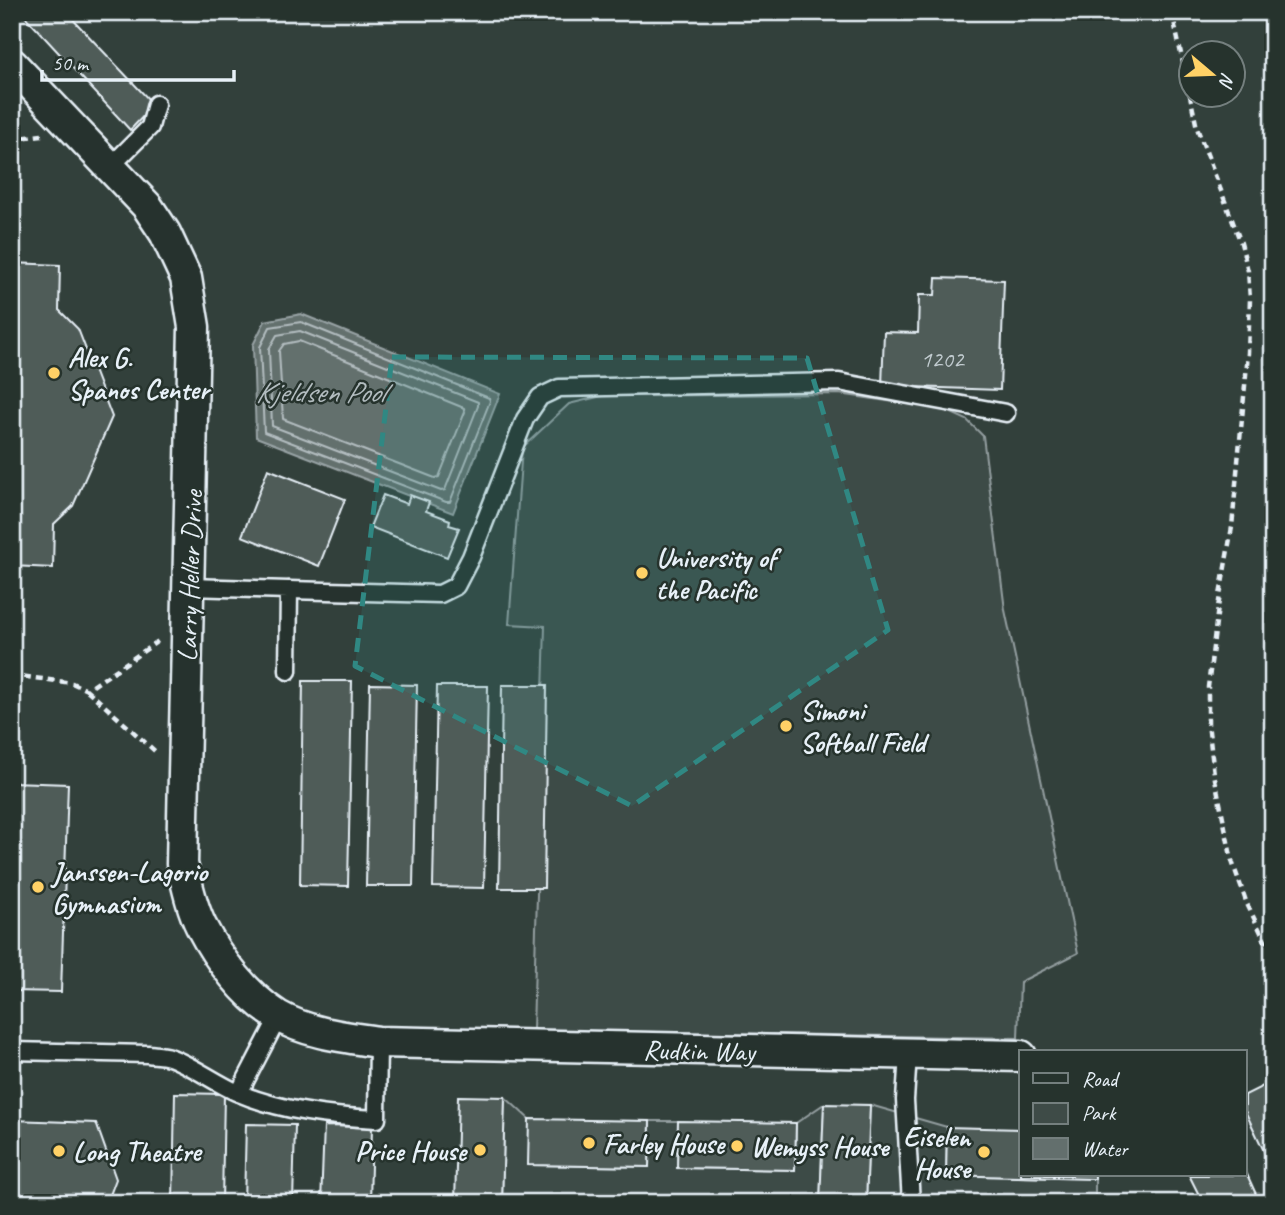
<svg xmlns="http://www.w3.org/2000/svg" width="1285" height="1215" font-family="Caveat,sans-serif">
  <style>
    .built { fill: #333f3a; fill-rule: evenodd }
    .green { fill: #3e4b47; stroke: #939ea0; stroke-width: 2 }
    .water { fill: #636f6d; stroke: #98a3a5; stroke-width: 2 }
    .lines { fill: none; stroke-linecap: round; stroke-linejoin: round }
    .shore { stroke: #b3bdc0; stroke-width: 2 }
    .building { fill: #505c59; stroke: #e8f1f8; stroke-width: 2 }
    .service-casing { stroke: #e8f1f8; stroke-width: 21 }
    .minor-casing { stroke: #e8f1f8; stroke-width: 35 }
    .path { stroke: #e8f1f8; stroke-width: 4.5; stroke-dasharray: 7 5; stroke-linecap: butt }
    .service { stroke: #26332d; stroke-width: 16 }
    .minor { stroke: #26332d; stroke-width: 30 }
    .marked { fill: #308883; fill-opacity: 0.2; stroke: #308883; stroke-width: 5; stroke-dasharray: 14 9; stroke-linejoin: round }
    .poi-dot { fill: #ffd166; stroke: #26332d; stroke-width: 2.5 }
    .labels { text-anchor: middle; stroke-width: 5; stroke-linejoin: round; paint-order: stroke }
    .number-label { font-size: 24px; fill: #c2ccd0 }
    .poi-label { font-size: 28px; font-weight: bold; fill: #e8f1f8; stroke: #26332d; text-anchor: start }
    .street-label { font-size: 28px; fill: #e8f1f8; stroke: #26332d }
    .water-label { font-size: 30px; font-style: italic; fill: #b3bdc0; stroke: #26332d }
  </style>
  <rect width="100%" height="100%" fill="#26332d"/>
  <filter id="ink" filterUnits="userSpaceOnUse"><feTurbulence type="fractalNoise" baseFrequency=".0143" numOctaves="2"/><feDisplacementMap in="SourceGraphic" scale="14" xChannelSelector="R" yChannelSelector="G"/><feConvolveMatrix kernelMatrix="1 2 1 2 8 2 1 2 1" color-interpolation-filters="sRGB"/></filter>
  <g filter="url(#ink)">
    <path class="built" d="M12,12h1261v1191h-1261zM1190,52h42v42h-42zM1021,1052h224v123h-224z"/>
    <g class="green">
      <path d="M839,394l104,15 24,11 16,16 22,174 73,343 -58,29 -2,56 -485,-8 12,-404 -36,-2 13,-176 47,-44 33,-8z"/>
      <path d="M505,1097l24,22v46l120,2 1,-46h28l-1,47 118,2 1,-47 28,-19 -4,99h-318z"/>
      <path d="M870,1105l77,22 -1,48 149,4v24h-229z"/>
    </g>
    <path class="water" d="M301,314l199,80 -47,119 -197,-76 -3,-92 12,-24z"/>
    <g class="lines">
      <g class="shore">
        <path d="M301,322l188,76 1,3 -40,101h-4l-182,-70 -4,-85 10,-20z"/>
        <path d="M300,331l178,71v4l-33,84 -4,1 -169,-65 -3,-77 8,-14z"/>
        <path d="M299,341l165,67 1,4 -26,65 -4,1 -152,-59 -4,-68 5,-7z"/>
      </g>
    </g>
    <g class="building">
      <path d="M21,12h45l88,93 -24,25z"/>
      <path d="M12,263l48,2 -1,45 19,19 34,88 -39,89 -19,18 -1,44 -41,-2z"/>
      <path d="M936,278l68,2 -4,110 -118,-4 2,-54 34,1 1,-38h16z"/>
      <path d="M268,469l77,30 -26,67 -77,-30z"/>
      <path d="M383,495l24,9 3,-9 19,7 -3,9 24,9 -1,5 10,3 -12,29 -77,-30z"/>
      <path d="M303,681h49l-4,205 -48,-1z"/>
      <path d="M370,684l47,1 -4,201h-47z"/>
      <path d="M502,685h45l-3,203h-45z"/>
      <path d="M437,686h51l-4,202 -51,-1z"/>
      <path d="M12,782l56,2 -7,208 -49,-1z"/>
      <path d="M1267,1084l6,12v74l-28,-59v-16z"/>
      <path d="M175,1093l49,1 -2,109h-49z"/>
      <path d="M458,1096l47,1 -3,106h-47z"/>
      <path d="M824,1104l46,1 -4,98h-46z"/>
      <path d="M529,1119l121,2 -1,46 -121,-2z"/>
      <path d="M12,1120l84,3 20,56 -9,24h-95z"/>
      <path d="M678,1121l118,2 -1,47 -118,-2z"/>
      <path d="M246,1124l49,1 -2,78h-49z"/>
      <path d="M324,1126l48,1 -2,76h-49z"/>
      <path d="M947,1127l74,2v46h74v4l-149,-4z"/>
      <path d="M1245,1170l15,33h-57l-14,-28h56z"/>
    </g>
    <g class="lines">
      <g class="service-casing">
        <g id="service">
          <path d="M111,166l39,-39 6,-23"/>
          <path d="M189,587l100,3 -1,81"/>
          <path d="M289,590l151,4 16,-8 15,-29 54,-138 15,-22 19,-9 280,-6 167,31"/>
          <path d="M12,1051l136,3c7,1 15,1 21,3 21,7 45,25 67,35 44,19 93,25 141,27l1,-77"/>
          <path d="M908,1054l-3,46 6,103"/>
          <path d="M239,1093l40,-77"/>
        </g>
      </g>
      <g class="minor-casing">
        <path id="minor" d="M12,64l135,142 18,27 21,45 8,49 -12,537c5,20 9,42 19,62 17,33 45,70 77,90 29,17 67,21 100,26l643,14"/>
      </g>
      <g class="path">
        <path d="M1172,12l25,116 44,115 7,28 2,28 -2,54 -16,174 -14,80 -10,80v36l6,51 18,87 15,43 26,53"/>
        <path d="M12,139l30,-4"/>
        <path d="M12,675l60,8 15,7 74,-51"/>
        <path d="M87,690l70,63"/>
      </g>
      <use href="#service" class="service"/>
      <use href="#minor" class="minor"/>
    </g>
  </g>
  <path class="marked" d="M392,357l415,1 81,272 -256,176 -277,-140z"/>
  <g class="poi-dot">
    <circle cx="54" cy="373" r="7"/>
    <circle cx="642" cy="573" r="7"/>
    <circle cx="786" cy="726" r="7"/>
    <circle cx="38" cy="887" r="7"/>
    <circle cx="589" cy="1143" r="7"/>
    <circle cx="737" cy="1146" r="7"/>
    <circle cx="480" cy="1150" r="7"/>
    <circle cx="59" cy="1151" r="7"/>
    <circle cx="984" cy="1152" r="7"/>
  </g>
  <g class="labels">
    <g class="number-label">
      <text x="942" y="367">1202</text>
    </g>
    <g class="poi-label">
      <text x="68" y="367">Alex G.<tspan x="68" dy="32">Spanos Center</tspan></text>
      <text x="656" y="567">University of<tspan x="656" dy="32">the Pacific</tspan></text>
      <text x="800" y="720">Simoni<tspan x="800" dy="32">Softball Field</tspan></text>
      <text x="52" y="881">Janssen-Lagorio<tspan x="52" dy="32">Gymnasium</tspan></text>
      <text x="970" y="1146" text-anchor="end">Eiselen<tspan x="970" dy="32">House</tspan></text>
      <text x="603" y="1153">Farley House</text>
      <text x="751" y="1156">Wemyss House</text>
      <text x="466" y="1160" text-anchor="end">Price House</text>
      <text x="73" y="1161">Long Theatre</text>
    </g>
    <g class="street-label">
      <text transform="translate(189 576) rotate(-88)" y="10">Larry Heller Drive</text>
      <text transform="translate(699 1050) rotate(1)" y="10">Rudkin Way</text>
    </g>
    <g class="water-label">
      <text x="320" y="402">Kjeldsen Pool</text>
    </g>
  </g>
  <rect width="1285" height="1215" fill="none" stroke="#26332d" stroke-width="42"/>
  <rect x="21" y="21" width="1243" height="1173" fill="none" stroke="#e8f1f8" stroke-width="2.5" filter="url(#ink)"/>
  <rect x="1019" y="1050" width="228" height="126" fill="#26332d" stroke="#747f7e" stroke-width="2"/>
  <rect x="1033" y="1073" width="35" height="10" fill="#26332d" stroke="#747f7e" stroke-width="2"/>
  <text x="1082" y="1086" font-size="21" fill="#e8f1f8">Road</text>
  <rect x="1033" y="1103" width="35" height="21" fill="#3e4b47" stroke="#747f7e" stroke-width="2"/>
  <text x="1082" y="1120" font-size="21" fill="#e8f1f8">Park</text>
  <rect x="1033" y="1138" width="35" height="21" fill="#636f6d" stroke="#747f7e" stroke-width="2"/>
  <text x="1082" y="1156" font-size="21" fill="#e8f1f8">Water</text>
  <g transform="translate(1212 74) rotate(109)"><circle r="33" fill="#26332d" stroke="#747f7e" stroke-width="2"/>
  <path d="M0-5L12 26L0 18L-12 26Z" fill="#ffd166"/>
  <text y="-10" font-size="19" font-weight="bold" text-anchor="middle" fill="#e8f1f8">N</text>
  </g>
  <path d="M42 70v10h192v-10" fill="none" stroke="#e8f1f8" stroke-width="3.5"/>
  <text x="52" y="70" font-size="21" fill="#e8f1f8" stroke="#26332d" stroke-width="5" paint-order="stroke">50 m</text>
</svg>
